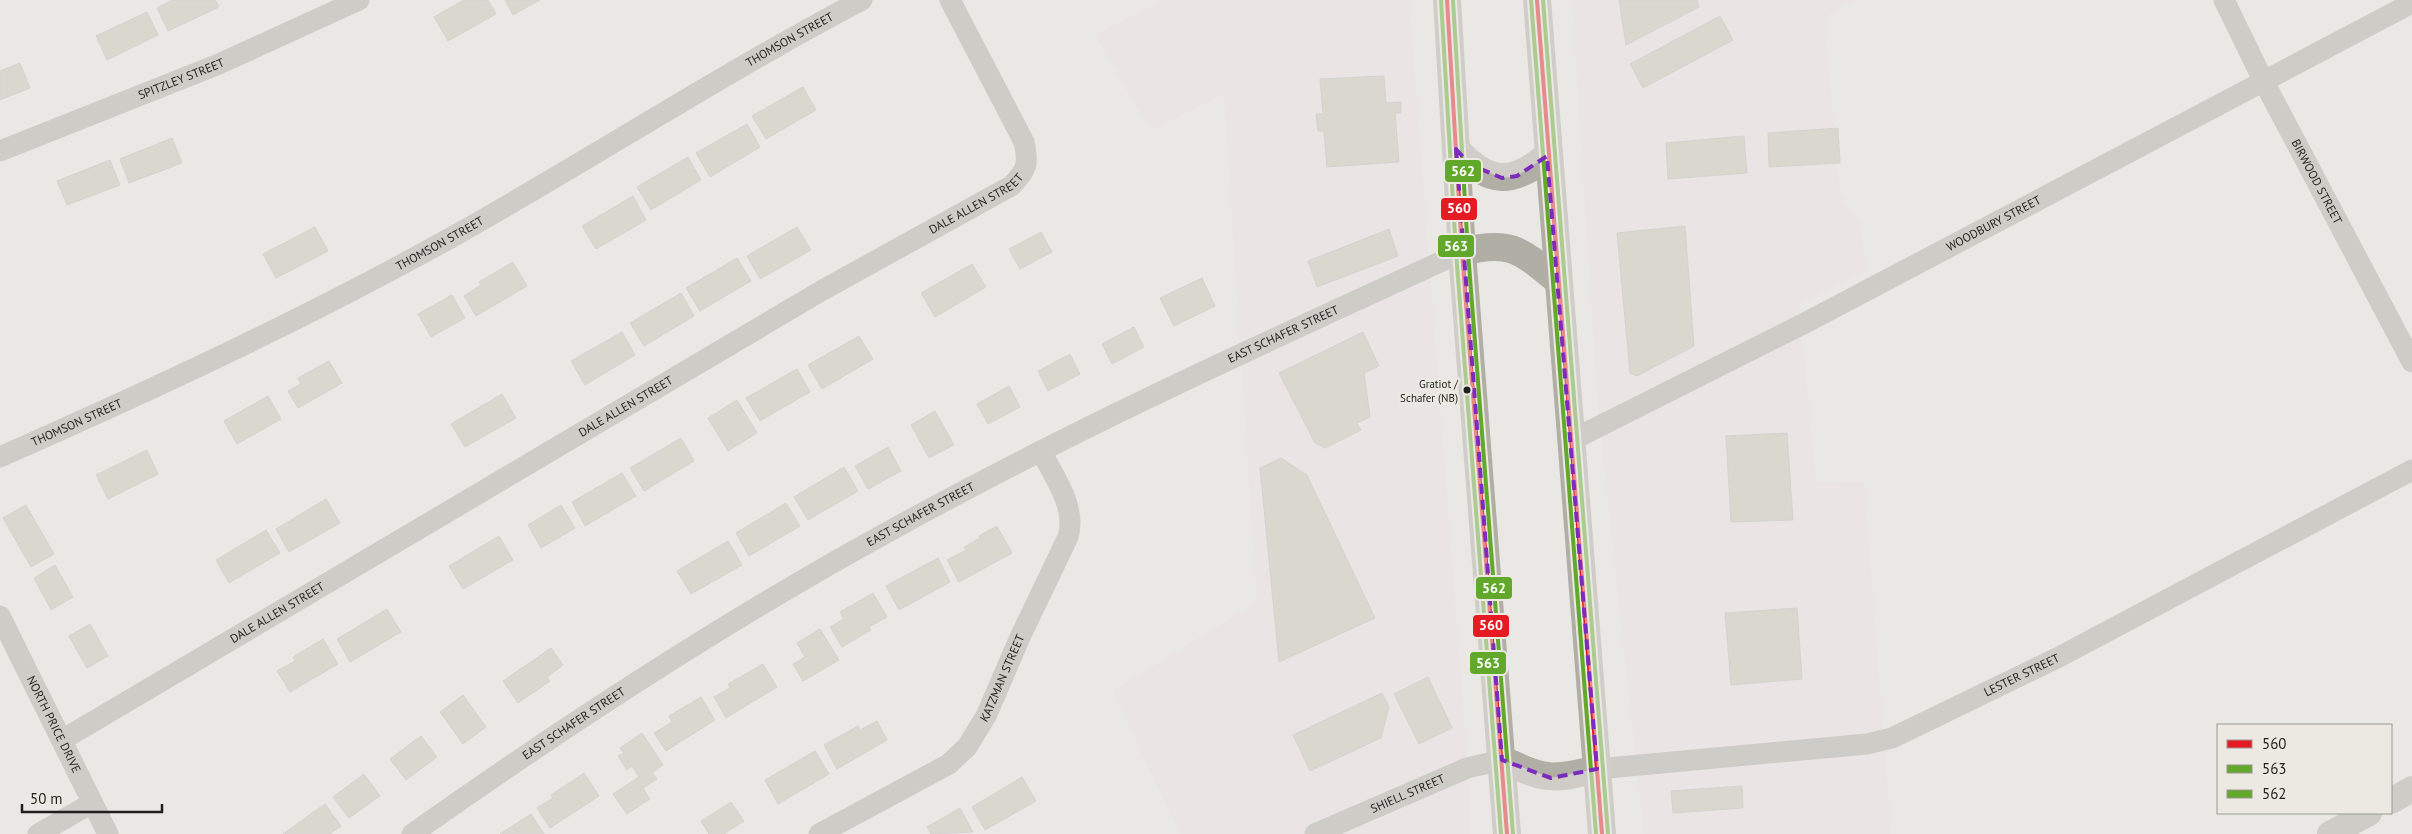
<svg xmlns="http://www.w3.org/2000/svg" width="2412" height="834" font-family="'PT Sans',sans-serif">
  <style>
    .commercial { fill: #ebdfe6 }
    .building { fill: #c7c3b5; stroke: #bab9b7 }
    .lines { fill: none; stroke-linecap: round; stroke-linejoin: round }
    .minor { stroke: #aeaca4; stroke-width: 21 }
    .tertiary { stroke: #aeaca4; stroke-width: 26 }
    .primary { stroke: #b1aea6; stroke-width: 28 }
    .bus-1-casing { stroke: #ebe9e2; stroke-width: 8 }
    .bus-2-casing { stroke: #ebe9e2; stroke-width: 8 }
    .bus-3-casing { stroke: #ebe9e2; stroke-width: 8 }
    .bus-1 { stroke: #e51a23; stroke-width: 4 }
    .bus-2 { stroke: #61a82b; stroke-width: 4 }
    .bus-3 { stroke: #61a82b; stroke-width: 4 }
    .marked { fill: none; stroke: #7b2cbf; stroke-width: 4; stroke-dasharray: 10 6; stroke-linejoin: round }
    .bus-dot { fill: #1f1f1c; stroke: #ebe9e2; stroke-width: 2 }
    .labels { text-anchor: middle; stroke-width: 5; stroke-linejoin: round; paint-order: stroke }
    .bus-label { font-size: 11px; fill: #1f1f1c; stroke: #ebe9e2; text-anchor: end }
    .street-label { font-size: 12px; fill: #1f1f1c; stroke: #ebe9e2 }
    .line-badge { stroke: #ebe9e2; stroke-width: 2 }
    .badge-label { font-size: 14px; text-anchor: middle; font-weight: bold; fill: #fff }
  </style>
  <rect width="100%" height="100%" fill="#e9e8e4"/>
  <g class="commercial">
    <path d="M1166,0h243l61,798v36h-290l-67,-143 144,-89 -33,-508 -74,36 -55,-95z"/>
    <path d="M1572,0h282l-30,18 16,177 19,27 8,48 -68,35 17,177 48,-1 27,353h-247l-46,-424z"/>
  </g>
  <g class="building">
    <path d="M173,0h42l4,7 -51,24 -11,-23z"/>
    <path d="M464,0h24l8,14 -48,27 -14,-24z"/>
    <path d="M505,0h35l-27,15z"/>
    <path d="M1619,0h78l2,7 -73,38z"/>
    <path d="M147,12l11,23 -51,25 -11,-24z"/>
    <path d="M1720,16l13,24 -90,48 -13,-24z"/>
    <path d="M20,63l10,25 -30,12v-29z"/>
    <path d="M1384,76l2,27 15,-1v11h-6l4,49 -72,5 -3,-36h-6l-2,-17h7l-3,-35z"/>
    <path d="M803,87l13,23 -50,29 -14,-23z"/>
    <path d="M747,124l13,23 -50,30 -14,-24z"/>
    <path d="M1838,128l2,35 -71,4 -1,-34z"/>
    <path d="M1744,136l3,37 -79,6 -2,-36z"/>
    <path d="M172,138l10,25 -53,20 -9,-24z"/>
    <path d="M688,157l13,23 -50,30 -14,-23z"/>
    <path d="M110,160l10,25 -53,20 -10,-24z"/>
    <path d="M633,196l13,24 -50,29 -14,-23z"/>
    <path d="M1685,226l9,120 -57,30 -7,-3 -13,-140z"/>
    <path d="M315,227l13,24 -52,27 -13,-24z"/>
    <path d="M797,227l14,23 -51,29 -13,-23z"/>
    <path d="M1389,229l9,27 -81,31 -9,-26z"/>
    <path d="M1041,232l11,20 -32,17 -11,-20z"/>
    <path d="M737,258l14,23 -51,30 -14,-23z"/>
    <path d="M513,262l14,24 -51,30 -12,-20 17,-11 -2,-3z"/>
    <path d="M972,264l14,23 -51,30 -14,-24z"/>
    <path d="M1202,278l13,28 -41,20 -14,-28z"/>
    <path d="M681,293l13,23 -50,30 -14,-23z"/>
    <path d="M452,295l13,23 -34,19 -13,-23z"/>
    <path d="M1134,327l10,20 -32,17 -10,-20z"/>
    <path d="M622,332l13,23 -50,30 -14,-24z"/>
    <path d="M1363,332l16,34 -15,7 6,44 -13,6 4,7 -36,18 -10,-5 -36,-70z"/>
    <path d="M859,336l14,23 -51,30 -14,-24z"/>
    <path d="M1070,354l10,20 -32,17 -10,-20z"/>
    <path d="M329,361l13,22 -44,25 -10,-17 13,-7 -3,-6z"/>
    <path d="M797,369l13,23 -50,29 -14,-23z"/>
    <path d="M1009,386l11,21 -32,17 -11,-20z"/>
    <path d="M502,394l14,24 -51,29 -14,-23z"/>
    <path d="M268,396l13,23 -44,25 -13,-23z"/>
    <path d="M737,400l20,33 -29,18 -20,-33z"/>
    <path d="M935,411l19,34 -25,13 -18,-33z"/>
    <path d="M1787,433l6,87 -62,2 -5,-86z"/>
    <path d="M681,438l13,23 -50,30 -14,-23z"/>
    <path d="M888,447l13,24 -33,18 -13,-23z"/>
    <path d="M147,450l11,24 -50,25 -12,-24z"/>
    <path d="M1281,458l26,17 68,143 -96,44 -19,-194z"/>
    <path d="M844,467l14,24 -50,29 -14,-23z"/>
    <path d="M622,473l14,23 -51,30 -13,-24z"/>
    <path d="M326,499l14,24 -51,29 -13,-23z"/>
    <path d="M786,503l14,23 -51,30 -13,-23z"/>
    <path d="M26,505l28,49 -23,13 -28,-49z"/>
    <path d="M561,505l14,23 -34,20 -13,-23z"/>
    <path d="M997,526l15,27 -53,29 -12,-22 19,-10 -2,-3 16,-9 -1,-2z"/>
    <path d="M266,530l14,23 -51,30 -13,-23z"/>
    <path d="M499,536l14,24 -50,29 -14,-23z"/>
    <path d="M728,541l14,24 -51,29 -14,-23z"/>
    <path d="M938,558l12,24 -51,28 -13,-24z"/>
    <path d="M55,565l18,32 -22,13 -17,-32z"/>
    <path d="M873,593l14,24 -18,10 2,3 -29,17 -12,-20 14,-8 -4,-7z"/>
    <path d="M1797,608l5,71 -71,6 -6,-72z"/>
    <path d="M387,609l14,23 -51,30 -13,-23z"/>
    <path d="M90,624l18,32 -21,12 -18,-32z"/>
    <path d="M820,629l19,31 -36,21 -10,-17 12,-7 -8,-14z"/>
    <path d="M323,639l15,25 -48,28 -13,-21 18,-10 -2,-4z"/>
    <path d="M551,648l12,17 -16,12 3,4 -32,22 -15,-22z"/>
    <path d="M763,664l14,23 -51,31 -12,-21 16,-9 -2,-4z"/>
    <path d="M1428,677l24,51 -33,16 -25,-50z"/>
    <path d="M1382,693l7,14 -8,31 -71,33 -17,-36z"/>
    <path d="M463,695l23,32 -23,17 -23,-32z"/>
    <path d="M701,697l14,23 -49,31 -12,-18 18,-11 -3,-6z"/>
    <path d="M877,721l10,19 -50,29 -13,-24 34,-19 2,4z"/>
    <path d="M642,733l21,32 -11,8 5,6 -14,9 7,11 -23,15 -14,-20 26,-17 -7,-11 -5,4 -9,-14 6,-3 -4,-5z"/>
    <path d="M421,736l16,21 -31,23 -16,-21z"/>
    <path d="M815,751l14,23 -51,30 -13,-24z"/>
    <path d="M584,773l15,23 -49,32 -13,-20 16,-10 -2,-3z"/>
    <path d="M364,774l16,22 -31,22 -16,-21z"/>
    <path d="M1022,777l14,24 -51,29 -13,-23z"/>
    <path d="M1742,786l1,22 -70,5 -2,-22z"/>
    <path d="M731,802l13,19 -20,13h-15l-8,-13z"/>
    <path d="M325,804l16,22 -11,8h-47z"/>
    <path d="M960,808l13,24 -42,2 -4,-7z"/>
    <path d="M531,814l13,20h-44z"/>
  </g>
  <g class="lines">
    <g class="minor">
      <path id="s1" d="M2224,0l40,82 148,280"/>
      <path id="s2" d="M0,151l219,-87 140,-64"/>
      <path id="s3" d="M1572,440l233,-117 607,-320"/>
      <path id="s4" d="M0,457c154,-68 307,-139 454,-221 137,-77 269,-163 408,-236"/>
      <path id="s5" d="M0,616l108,218"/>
      <path id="s6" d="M62,740l759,-449 190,-105c16,-16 18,-22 13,-44l-74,-142"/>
      <path id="s7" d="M1597,769l270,-25 25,-6 167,-81 353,-187"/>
      <path d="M38,834l54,-31"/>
      <path id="s8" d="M412,834c153,-108 310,-211 474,-301 187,-104 382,-192 576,-281"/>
      <path id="s9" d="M819,834l130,-70 18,-17 19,-31 35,-81 47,-98c9,-30 -14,-60 -27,-86"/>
      <path id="s10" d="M1315,834l152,-66 35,-8"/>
    </g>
    <g class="tertiary">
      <path d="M2391,801l21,-12"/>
      <path d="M2330,834l39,-21"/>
    </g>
    <g class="primary">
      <path d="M1447,0l15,252 45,582"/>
      <path d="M1537,0l65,834"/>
      <path d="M1456,149c31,35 56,37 91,7"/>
      <path d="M1462,252c49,-13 59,-1 96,29"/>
      <path d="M1502,760c44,19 48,21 95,9"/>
    </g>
    <g class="bus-1-casing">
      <g id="bus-1">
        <path d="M1447,0l15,252 45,582"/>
        <path d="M1537,0l65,834"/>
      </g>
    </g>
    <g class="bus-2-casing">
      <g id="bus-2">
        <path d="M1441,0l15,252 45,582"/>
        <path d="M1531,0l65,834"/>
      </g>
    </g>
    <g class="bus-3-casing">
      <g id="bus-3">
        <path d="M1453,0l15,252 45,582"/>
        <path d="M1543,0l65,834"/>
      </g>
    </g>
    <use href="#bus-1" class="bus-1"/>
    <use href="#bus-2" class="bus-2"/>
    <use href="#bus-3" class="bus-3"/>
  </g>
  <path d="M0 0H2412V834H0ZM1456,149l13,15 33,14 15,-2 30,-20 50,613 -46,9 -49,-18z" fill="#e9e8e4" fill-opacity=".55" fill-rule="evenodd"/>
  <path class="marked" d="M1456,149l13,15 33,14 15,-2 30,-20 50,613 -46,9 -49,-18z"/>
  <circle class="bus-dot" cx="1467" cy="390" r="4.5"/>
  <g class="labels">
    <g class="bus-label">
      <text x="1458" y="388">Gratiot /<tspan x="1458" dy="14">Schafer (NB)</tspan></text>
    </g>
    <g class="street-label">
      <text dy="4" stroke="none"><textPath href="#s4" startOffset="894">THOMSON STREET</textPath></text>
      <text dy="4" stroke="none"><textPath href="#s2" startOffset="195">SPITZLEY STREET</textPath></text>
      <text dy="4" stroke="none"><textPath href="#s1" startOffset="204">BIRWOOD STREET</textPath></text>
      <text dy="4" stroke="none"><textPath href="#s6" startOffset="1060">DALE ALLEN STREET</textPath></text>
      <text dy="4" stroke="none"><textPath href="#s3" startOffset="474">WOODBURY STREET</textPath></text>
      <text dy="4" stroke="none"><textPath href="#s4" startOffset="489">THOMSON STREET</textPath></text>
      <text dy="4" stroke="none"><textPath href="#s8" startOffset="1006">EAST SCHAFER STREET</textPath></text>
      <text dy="4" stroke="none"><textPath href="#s6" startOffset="655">DALE ALLEN STREET</textPath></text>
      <text dy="4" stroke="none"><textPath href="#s4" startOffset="84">THOMSON STREET</textPath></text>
      <text dy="4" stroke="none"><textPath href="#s8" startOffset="601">EAST SCHAFER STREET</textPath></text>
      <text dy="4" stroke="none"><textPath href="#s6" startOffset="250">DALE ALLEN STREET</textPath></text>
      <text dy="4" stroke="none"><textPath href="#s7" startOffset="441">LESTER STREET</textPath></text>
      <text dy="4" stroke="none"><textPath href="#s9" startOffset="250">KATZMAN STREET</textPath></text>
      <text dy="4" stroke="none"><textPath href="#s8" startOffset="196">EAST SCHAFER STREET</textPath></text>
      <text dy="4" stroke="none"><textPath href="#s5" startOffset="121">NORTH PRICE DRIVE</textPath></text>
      <text dy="4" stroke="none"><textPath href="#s10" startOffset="101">SHIELL STREET</textPath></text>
    </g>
  </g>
  <g class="line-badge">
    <rect x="1444" y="159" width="38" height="24" rx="5" fill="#61a82b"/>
    <rect x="1440" y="197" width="38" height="24" rx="5" fill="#e51a23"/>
    <rect x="1437" y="234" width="38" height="24" rx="5" fill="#61a82b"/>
    <rect x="1475" y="576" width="38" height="24" rx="5" fill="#61a82b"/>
    <rect x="1472" y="614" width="38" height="24" rx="5" fill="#e51a23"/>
    <rect x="1469" y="651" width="38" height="24" rx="5" fill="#61a82b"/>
  </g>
  <g class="badge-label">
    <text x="1463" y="176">562</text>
    <text x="1459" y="213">560</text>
    <text x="1456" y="251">563</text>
    <text x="1494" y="593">562</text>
    <text x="1491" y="630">560</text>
    <text x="1488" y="668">563</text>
  </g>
  <rect x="2217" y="724" width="175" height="90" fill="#ebe9e2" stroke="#999893"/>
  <rect x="2227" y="740" width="25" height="8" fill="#e51a23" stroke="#999893"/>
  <text x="2262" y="749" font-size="15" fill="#1f1f1c">560</text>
  <rect x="2227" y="765" width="25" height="8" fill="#61a82b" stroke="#999893"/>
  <text x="2262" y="774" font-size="15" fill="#1f1f1c">563</text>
  <rect x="2227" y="790" width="25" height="8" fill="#61a82b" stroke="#999893"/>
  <text x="2262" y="799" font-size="15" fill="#1f1f1c">562</text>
  <path d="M22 804v8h140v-8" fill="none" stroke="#1f1f1c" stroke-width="2.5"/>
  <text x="30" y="804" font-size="15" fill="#1f1f1c" stroke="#ebe9e2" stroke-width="4" paint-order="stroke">50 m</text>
</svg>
